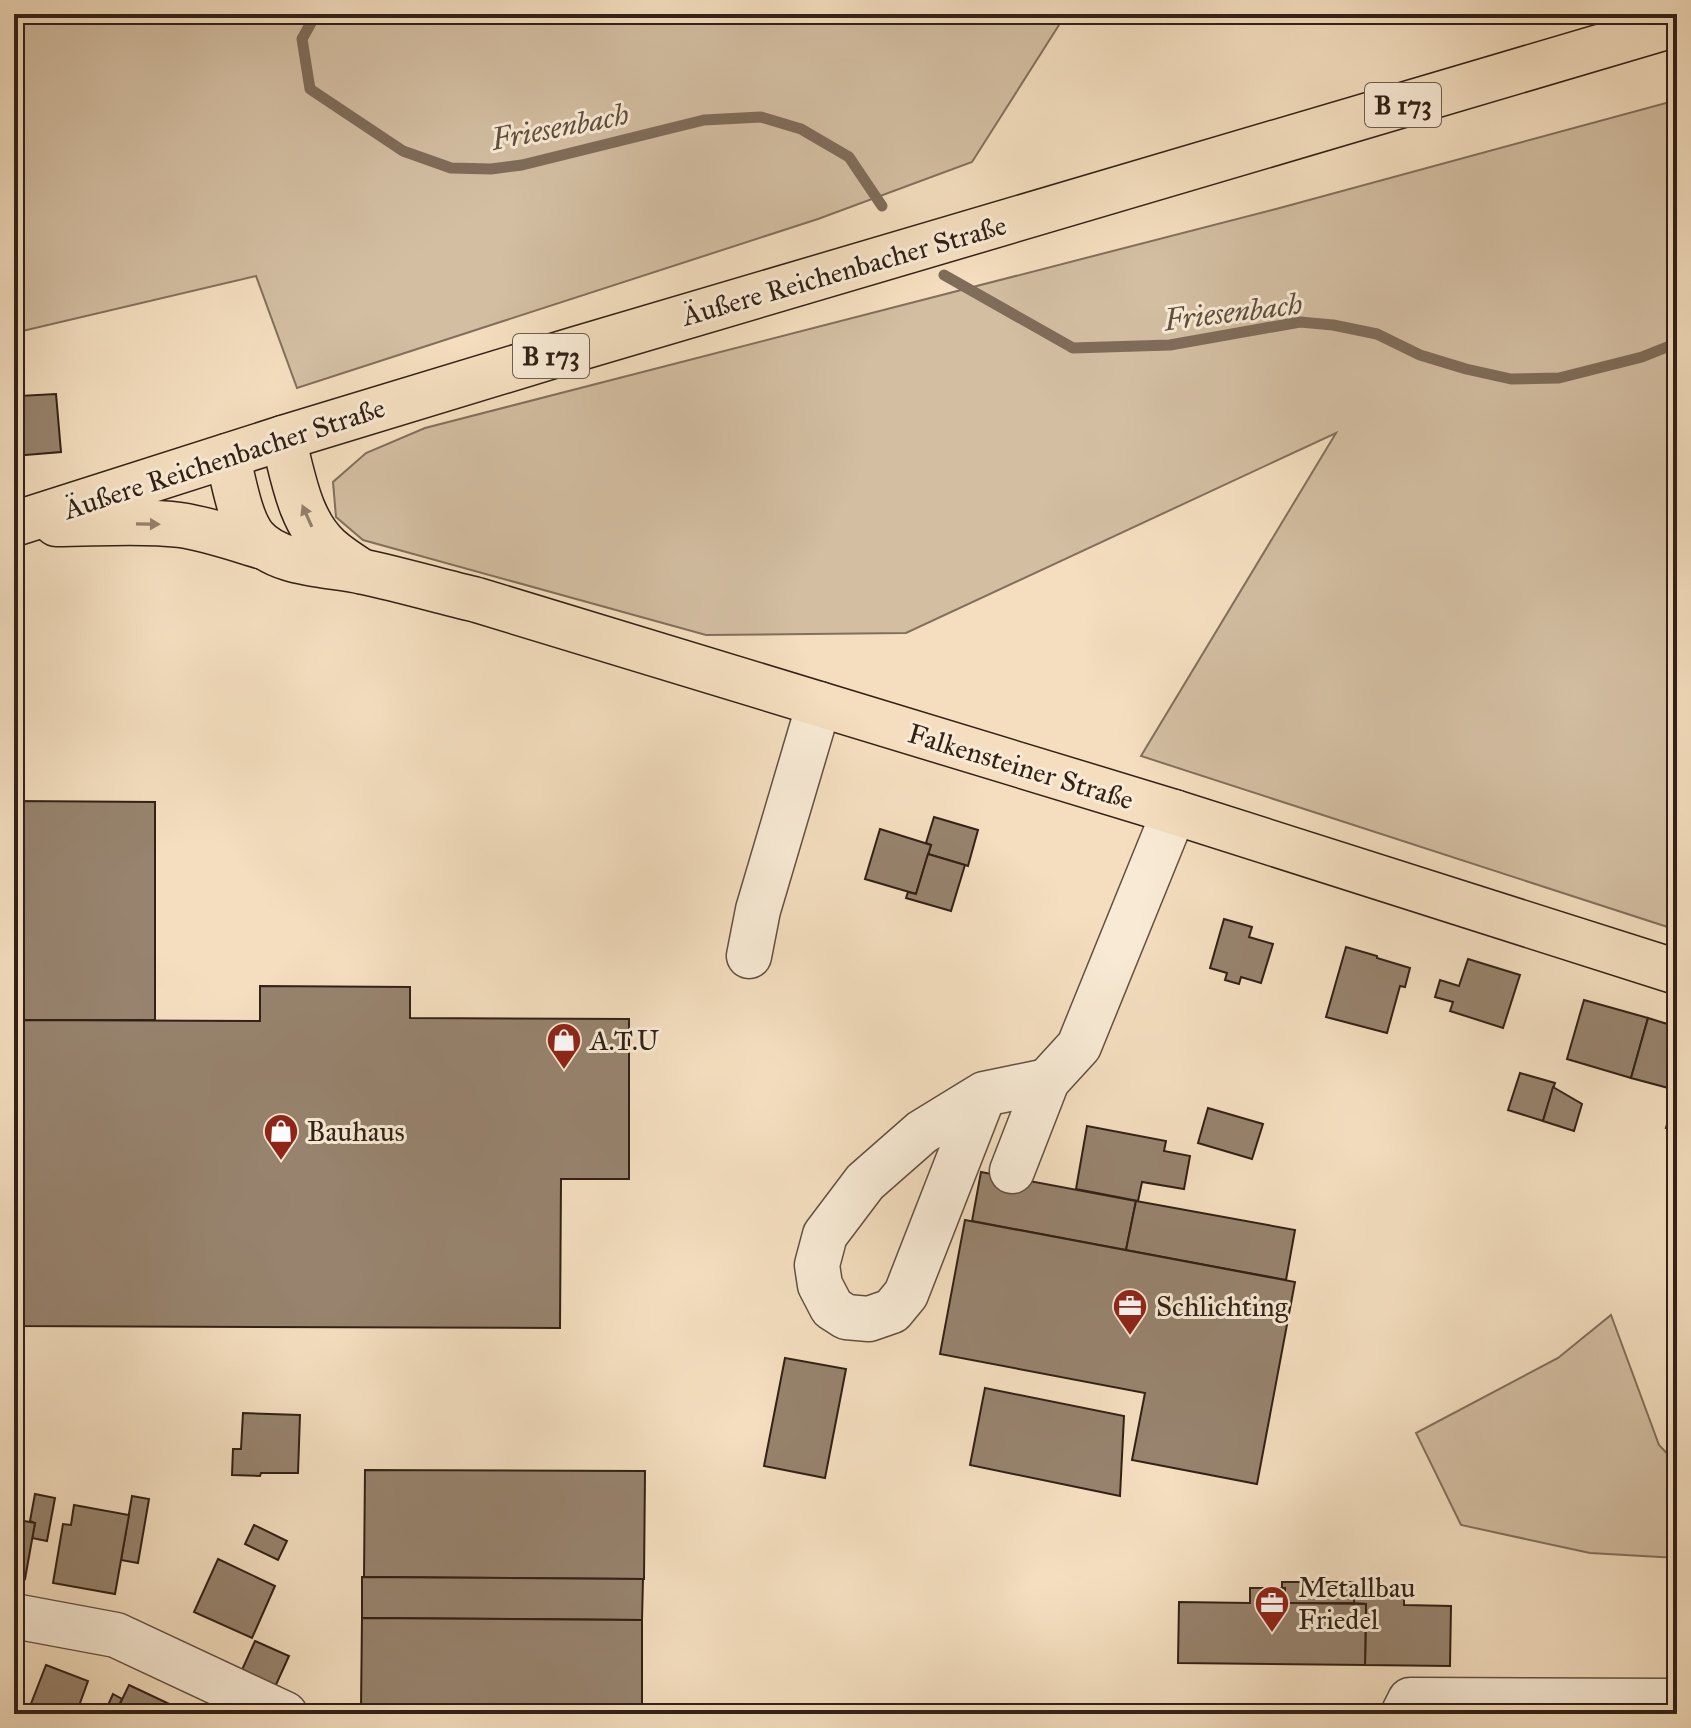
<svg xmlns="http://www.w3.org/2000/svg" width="1691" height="1728" font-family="'IM FELL Great Primer',serif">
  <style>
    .green { fill: #d3bea2; stroke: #82705c; stroke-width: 2 }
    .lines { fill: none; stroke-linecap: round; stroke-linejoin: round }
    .stream { stroke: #7f6c59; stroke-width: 11 }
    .building { fill: #97836e; stroke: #322116; stroke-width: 2 }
    .minor-casing { stroke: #625040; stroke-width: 47 }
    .major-casing { stroke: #322116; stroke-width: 47 }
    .minor { stroke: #f8ead5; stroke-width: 44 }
    .major { stroke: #f4debf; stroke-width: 44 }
    .oneway { fill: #93806a }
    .labels { text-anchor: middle; stroke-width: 6; stroke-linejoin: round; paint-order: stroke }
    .shield { fill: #f8ead5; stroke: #6d5d4f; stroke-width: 2 }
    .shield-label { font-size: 26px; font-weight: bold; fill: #322116 }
    .street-label { font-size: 28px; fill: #322116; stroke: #f8ead5 }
    .poi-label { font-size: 28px; fill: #322116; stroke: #f8ead5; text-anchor: start }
    .water-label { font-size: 30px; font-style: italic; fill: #5f4d3d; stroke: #f8ead5 }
  </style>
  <rect width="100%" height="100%" fill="#f4debf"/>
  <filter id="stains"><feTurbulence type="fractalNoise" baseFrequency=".0025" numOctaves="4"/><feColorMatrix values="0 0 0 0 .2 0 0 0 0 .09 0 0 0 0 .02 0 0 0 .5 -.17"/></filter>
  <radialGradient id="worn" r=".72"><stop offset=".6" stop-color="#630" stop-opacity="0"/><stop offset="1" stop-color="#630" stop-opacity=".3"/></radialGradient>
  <g class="green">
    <path d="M14,14h1052l-94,148 -154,57 -521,169 -41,-112 -242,57z"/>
    <path d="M1677,100v830l-536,-174 195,-323 -430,200 -200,2 -343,-95 -27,-23 -3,-35 33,-29 59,-25 851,-219z"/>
    <path d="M1611,1315l48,130 18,19v94l-87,-5 -129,-28 -45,-92 142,-75z"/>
  </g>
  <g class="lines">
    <g class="stream">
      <path d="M316,14l-14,25 8,50 93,62 48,17 40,1 31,-4 182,-45 57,-3 40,12 48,28 33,49"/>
      <path d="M944,275l129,73 97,-3 130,-23 33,3 44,9 43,21 46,14 45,10 48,-1 83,-21 35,-14"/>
    </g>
  </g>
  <g class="building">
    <path d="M18,384l1,12 37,-2 5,58 -47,4v-71z"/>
    <path d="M14,801l141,1v218h-141z"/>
    <path d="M934,817l44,13 -10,36 -40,-12 3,-9 -5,-2z"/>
    <path d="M880,829l51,16 -15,49 -51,-15z"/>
    <path d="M928,854l37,11 -14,46 -45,-13 2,-6 8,2z"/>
    <path d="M1224,919l28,8 -3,10 24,7 -12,39 -20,-6 -2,7 -14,-4 2,-7 -17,-5z"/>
    <path d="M1346,947l31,9v2l33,10 -5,19 -5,-1 -13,47 -61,-16z"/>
    <path d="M1468,959l52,16 -17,53 -53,-17 3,-9 -18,-5 5,-17 19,6z"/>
    <path d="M260,986l150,1v31l219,1v160h-68l-1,149 -546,-2v-306l246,1z"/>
    <path d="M1584,1000l64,18 -17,60 -64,-19z"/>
    <path d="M1648,1018l29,9v69l-7,-2 2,-5 -41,-11z"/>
    <path d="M1520,1073l35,10 -12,38 -35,-11z"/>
    <path d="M1553,1087l29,17 -8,27 -31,-10z"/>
    <path d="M1675,1095l2,1v35l-11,-3z"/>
    <path d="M1208,1108l55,16 -11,35 -54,-16z"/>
    <path d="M1087,1126l79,15 -2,10 26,5 -6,33 -42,-7 -4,19 -62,-12z"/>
    <path d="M981,1172l155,29 -10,49 -154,-29z"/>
    <path d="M1136,1201l159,29 -9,50 -160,-30z"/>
    <path d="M965,1220l330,62 -38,202 -125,-24 13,-67 -205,-39z"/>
    <path d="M785,1358l61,11 -21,109 -61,-12z"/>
    <path d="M985,1388l139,28 -4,80 -150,-31z"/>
    <path d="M243,1413l57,2 -2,58h-37l-1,3 -28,-1 1,-26h8z"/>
    <path d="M365,1470l280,1 -1,108 -280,-2z"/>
    <path d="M35,1494l20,4 -8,43 -15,-3 3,-15 -5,-2z"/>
    <path d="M132,1496l17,3 -11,64 -17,-3z"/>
    <path d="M74,1505l55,10 -14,79 -62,-11 10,-59 8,1z"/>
    <path d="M14,1519l21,4 -10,56 -11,-2z"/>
    <path d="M254,1525l33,16 -9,19 -33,-16z"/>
    <path d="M218,1559l57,27 -23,52 -58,-26z"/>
    <path d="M362,1577l281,2 -1,41 -280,-2z"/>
    <path d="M1282,1582h72v21h-69v-15h-3z"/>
    <path d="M1354,1587l50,1v17l47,1 -1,60 -85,-1 1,-61 -12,-1z"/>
    <path d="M1250,1588h35v15l81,1 -1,61 -187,-2 1,-61 71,1z"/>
    <path d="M362,1618l280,2v91l-281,-1z"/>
    <path d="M255,1641l34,15 -14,31 -34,-15z"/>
    <path d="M46,1665l42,16 -12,33h-49z"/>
    <path d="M129,1685l49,23 -2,6h-61z"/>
    <path d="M113,1694l9,5 -7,15h-11z"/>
  </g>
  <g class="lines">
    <g class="minor-casing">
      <g id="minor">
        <path d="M749,956l9,-46 61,-206"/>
        <path d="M984,1094l-78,200 -14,17 -23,8 -23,-2 -14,-9 -12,-23 -3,-20 8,-30 40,-53 57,-50 62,-38 63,-13"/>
        <path d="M1012,1171l35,-90 32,-35 95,-234"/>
        <path d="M14,1616l102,19 169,79"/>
        <path d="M1403,1714l7,-14 267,1"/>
      </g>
    </g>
    <g class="major-casing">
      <g id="major">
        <path d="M283,438c10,37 16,83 46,110 10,9 21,16 32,23"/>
        <path d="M227,456c7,24 12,62 27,81 24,29 76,27 110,35 38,8 75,19 113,28l697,212 503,160"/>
        <path d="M14,524l269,-86 293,-89 1101,-325"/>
        <path d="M56,524c41,0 84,-4 124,1 28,4 56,14 83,22"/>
      </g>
    </g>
    <use href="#minor" class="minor"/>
    <use href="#major" class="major"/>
  </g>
  <defs><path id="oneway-solid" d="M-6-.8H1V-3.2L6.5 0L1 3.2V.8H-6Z" transform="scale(2)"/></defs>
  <g class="oneway">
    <use href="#oneway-solid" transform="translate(307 516) rotate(-114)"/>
    <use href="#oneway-solid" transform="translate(148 524) rotate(1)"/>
  </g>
  <defs>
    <g id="shop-pin" transform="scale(1.8)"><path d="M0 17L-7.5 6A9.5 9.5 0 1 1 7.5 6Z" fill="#8f2418" stroke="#f8ead5"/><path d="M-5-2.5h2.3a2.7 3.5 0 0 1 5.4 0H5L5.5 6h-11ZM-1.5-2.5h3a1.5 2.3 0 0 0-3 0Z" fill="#fff"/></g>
    <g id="office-pin" transform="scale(1.8)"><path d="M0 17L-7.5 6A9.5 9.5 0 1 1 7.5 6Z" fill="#8f2418" stroke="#f8ead5"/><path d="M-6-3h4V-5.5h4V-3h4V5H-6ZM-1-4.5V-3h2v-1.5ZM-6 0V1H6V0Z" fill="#fff"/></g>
  </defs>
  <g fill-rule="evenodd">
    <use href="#shop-pin" x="564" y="1040"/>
    <use href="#shop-pin" x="281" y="1131"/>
    <use href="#office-pin" x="1130" y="1306"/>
    <use href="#office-pin" x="1272" y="1603"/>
  </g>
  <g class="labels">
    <g class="shield">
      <rect x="1365" y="83" width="76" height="44" rx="6"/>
      <rect x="513" y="334" width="76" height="44" rx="6"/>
    </g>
    <g class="shield-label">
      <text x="1403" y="114">B 173</text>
      <text x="551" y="365">B 173</text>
    </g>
    <g class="street-label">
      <text transform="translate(844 270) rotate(-16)" y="10">Äußere Reichenbacher Straße</text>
      <text transform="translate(224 458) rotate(-18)" y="10">Äußere Reichenbacher Straße</text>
      <text transform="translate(1021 766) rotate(17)" y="10">Falkensteiner Straße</text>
    </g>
    <g class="poi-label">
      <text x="590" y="1050">A.T.U</text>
      <text x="307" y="1141">Bauhaus</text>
      <text x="1156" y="1316">Schlichting</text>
      <text x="1298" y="1597">Metallbau<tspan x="1298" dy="32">Friedel</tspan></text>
    </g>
    <g class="water-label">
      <text transform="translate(560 127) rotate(-11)" y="10">Friesenbach</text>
      <text transform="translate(1233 312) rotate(-7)" y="10">Friesenbach</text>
    </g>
  </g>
  <rect width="1691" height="1728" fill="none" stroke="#f4debf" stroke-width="48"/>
  <rect x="16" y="16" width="1659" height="1696" fill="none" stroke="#322116" stroke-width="4"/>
  <rect x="24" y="24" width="1643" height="1680" fill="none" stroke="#322116" stroke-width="2"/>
  <rect width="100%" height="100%" filter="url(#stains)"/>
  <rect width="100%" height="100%" fill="url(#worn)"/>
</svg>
